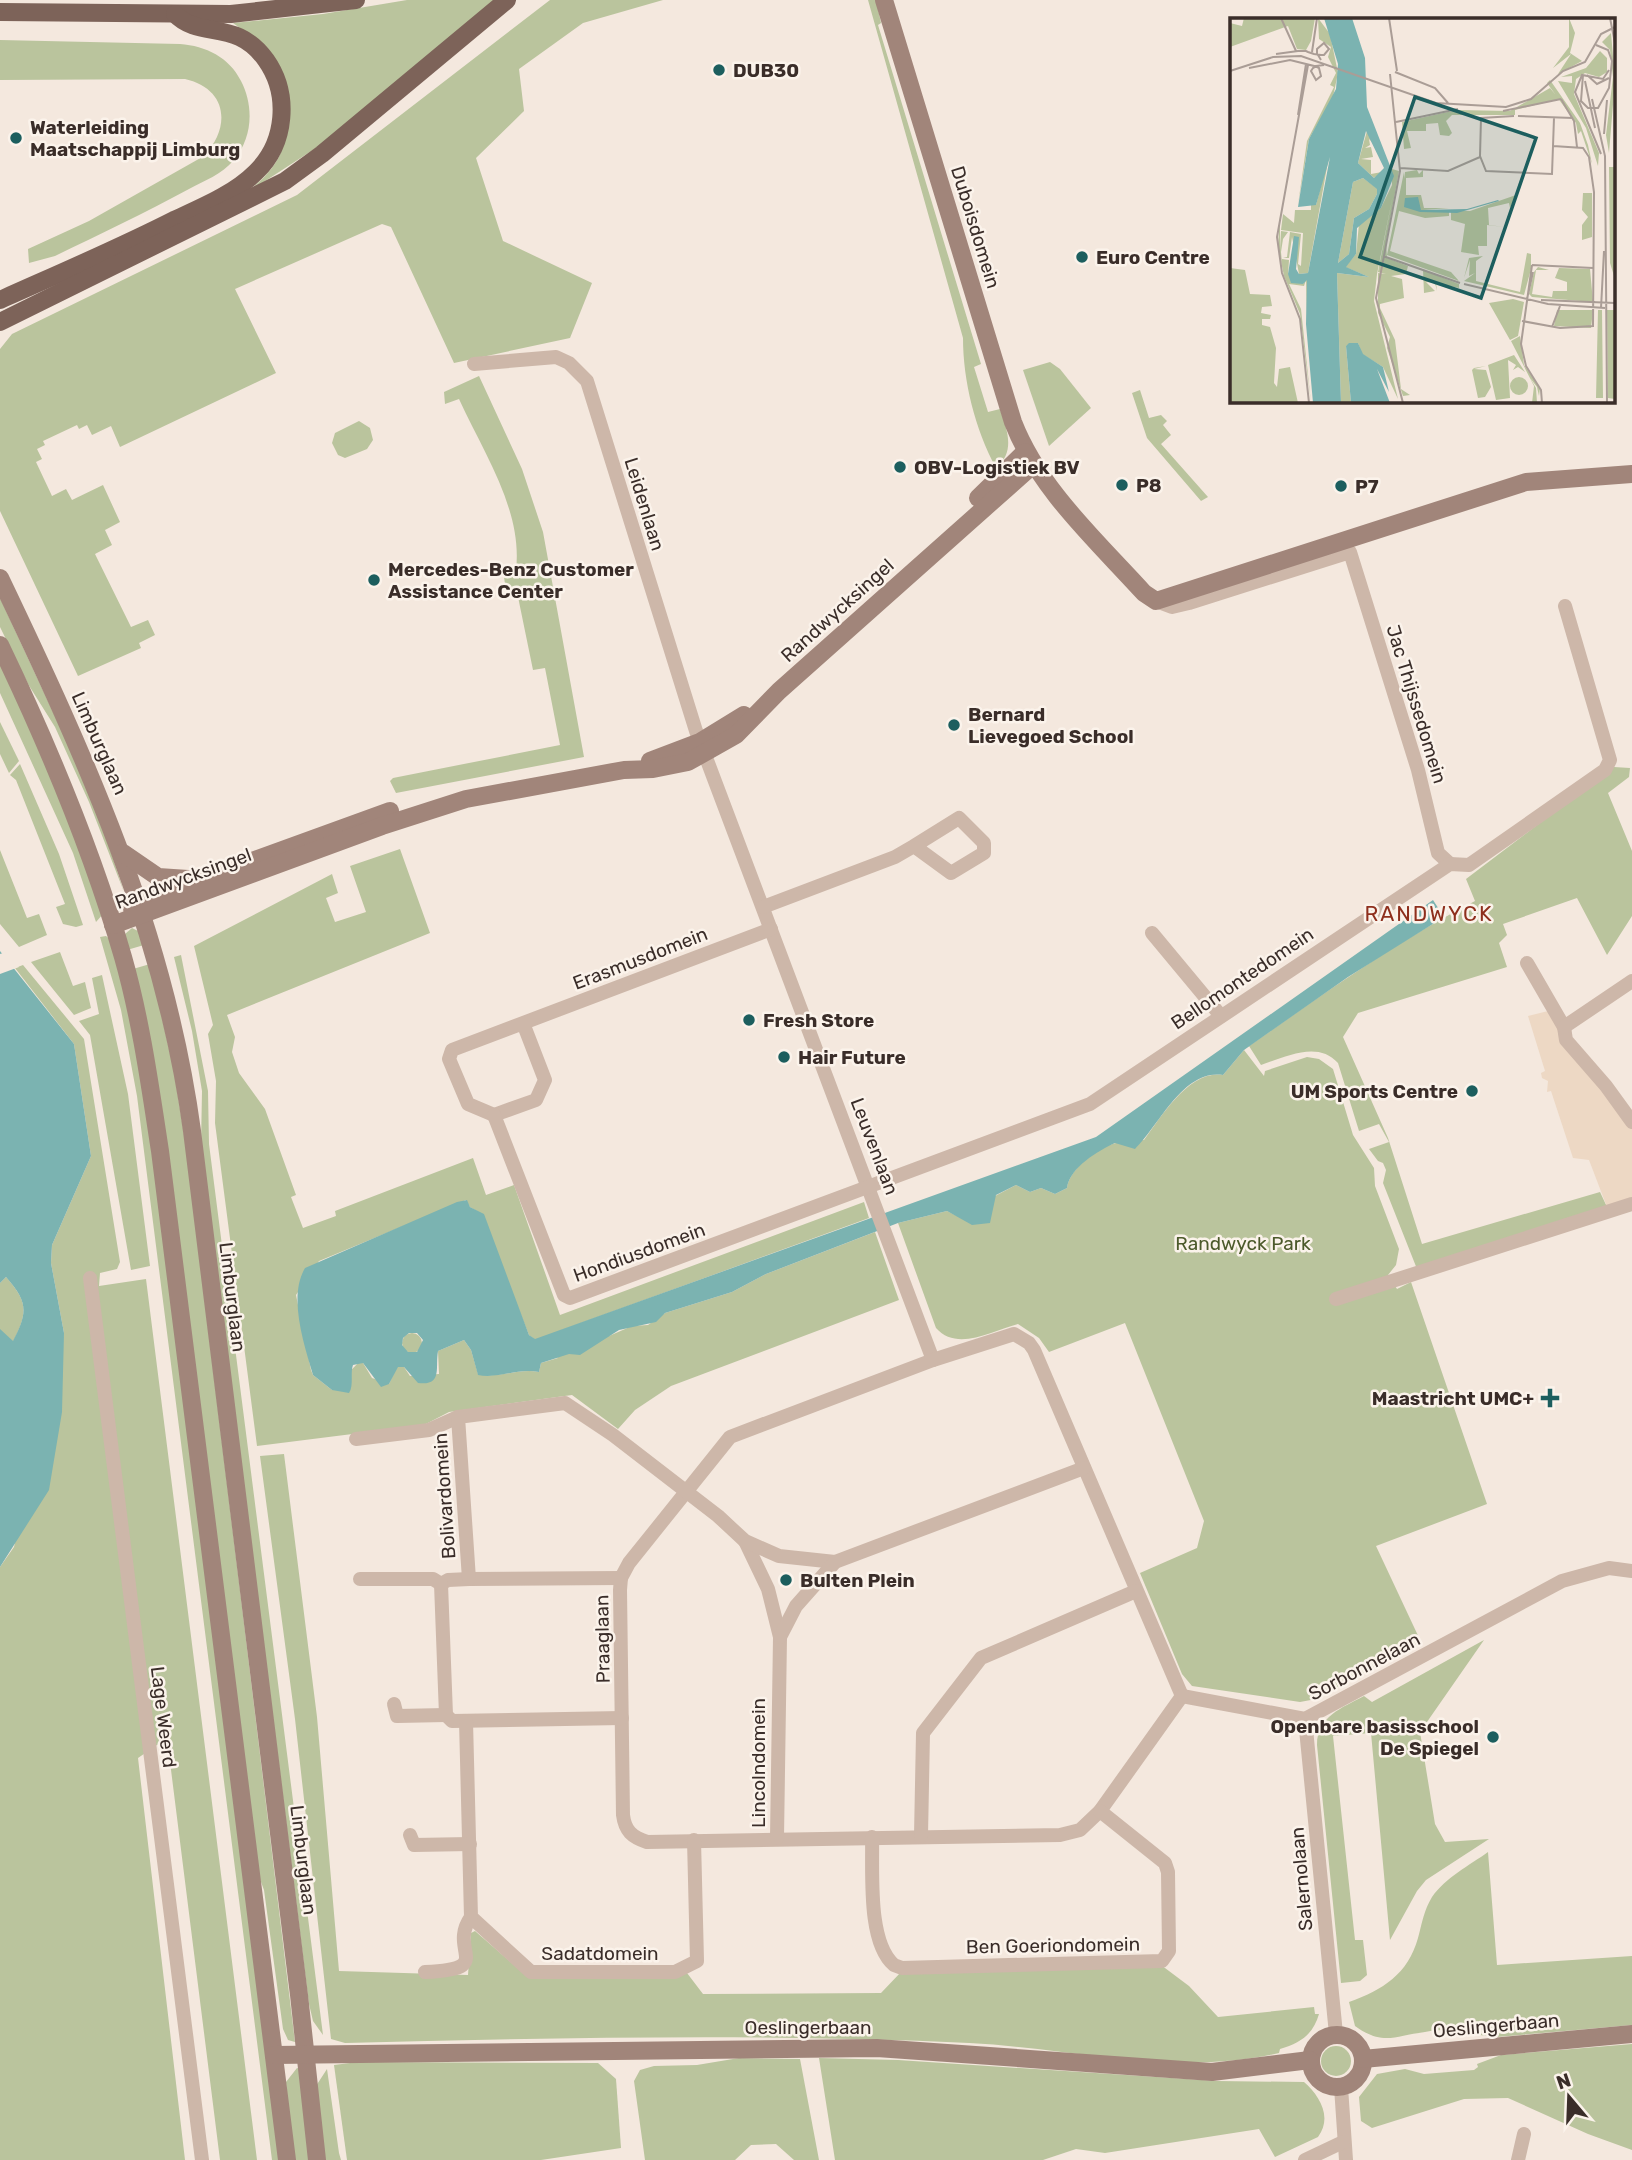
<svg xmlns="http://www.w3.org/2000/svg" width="1632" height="2160" font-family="Rubik,sans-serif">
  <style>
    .green { fill: #bac49d; fill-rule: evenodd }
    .plaza { fill: #edd8c4 }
    .water { fill: #7bb3b1; fill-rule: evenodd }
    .pier { fill: #f4e8de }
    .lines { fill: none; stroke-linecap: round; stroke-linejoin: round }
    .street { stroke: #cdb7a9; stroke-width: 14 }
    .secondary { stroke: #a1857a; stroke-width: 18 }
    .primary { stroke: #7d6359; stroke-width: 18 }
    .poi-dot { fill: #1c5e5e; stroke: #fbf3eb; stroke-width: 2.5 }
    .labels { text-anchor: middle; stroke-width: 5; stroke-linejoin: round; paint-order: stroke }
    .poi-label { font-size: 19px; font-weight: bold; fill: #3a2d29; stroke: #fbf3eb; text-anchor: start }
    .street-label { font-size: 19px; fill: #3a2d29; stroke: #fbf3eb }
    .park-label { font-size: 19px; fill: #4c5a2b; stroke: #fbf3eb }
    .neighbourhood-label { font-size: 21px; letter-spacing: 2px; fill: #8e2f1d; stroke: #fbf3eb }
    .inset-road { fill: none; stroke: #aa9d96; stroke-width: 2 }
    .view { fill: #1c5e5e; fill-opacity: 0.15; stroke: #1c5e5e; stroke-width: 3.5 }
    .inset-edge { fill: none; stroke: #3a2d29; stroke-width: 3.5 }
  </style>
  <rect width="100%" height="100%" fill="#f4e8de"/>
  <g class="green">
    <path d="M407,0h88l-176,146 -77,50c17,-13 35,-28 41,-50 3,-14 -17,-84 -21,-102l-29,-21 90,-9z"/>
    <path d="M550,0h113l-80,23 -64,46 5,42 -48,47 27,83 89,42 -22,55 -116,25 -63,-136 -9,-3 -147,65 41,84 -156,74 -9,-21 -19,9 -5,-10 -8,4 -2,-4 -34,16 2,4 -8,4 5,10 -6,3 16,34 14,-7 6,11 31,-15 17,37 -15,8 7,15 -17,9 36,73 17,-7 7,15 -16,8 2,5 -63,28 -78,-165v-162l12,-15 285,-139z"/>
    <path d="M868,0h8l5,23 -3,2 103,339 -7,3 14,45 12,-3c7,21 16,42 -4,59 -21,-39 -33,-87 -33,-130z"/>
    <path d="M0,40l180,4c26,2 49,13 61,37 13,25 12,57 -8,80 -11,13 -29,20 -44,28 -44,24 -89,45 -134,67l-26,7 -1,-14 61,-28 115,-65c27,-29 24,-67 -19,-77l-185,1z"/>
    <path d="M1050,362l10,7 31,39 -42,38 -26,-76z"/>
    <path d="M479,376l43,93 21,63 41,225 -188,36 -6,-12 3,-3 167,-33 -15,-77 -12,2 -16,-78 -12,-8 -1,-7 12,-7c7,-60 -33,-118 -57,-171l-14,5 -1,-12z"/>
    <path d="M1140,390l9,28 12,-3 6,6 -4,4 8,10 -10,9 47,53 -7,4 -54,-63 -15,-45z"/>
    <path d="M359,421l11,7 3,12 -6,9 -22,9 -7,-3 -6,-12 3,-10z"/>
    <path d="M0,598l94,202 30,92 -35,-90 -34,-75 -27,-43 -28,-57z"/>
    <path d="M0,664l55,118 48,132 -7,8 -23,-69 -73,-160z"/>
    <path d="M0,722l19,39 -10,12 -9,-19z"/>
    <path d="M20,764l39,90 24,71 -7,2 -13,-3 -7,-17 9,-3 -49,-124 -6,-5z"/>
    <path d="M1614,767l16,1 -1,9 -21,16 24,58v65l-25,39 -30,-57 -74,26 4,11 -8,8 8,24 -149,46 -15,24 45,101 34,106 178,-52 7,15 -190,62 -34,-86 3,-13 -3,-7 -5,-2 -9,-12 20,-7 -10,-18 -20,7 -21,-68c-20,-23 -53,-6 -77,2l-12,-19c73,-51 146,-104 226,-145l-9,-22z"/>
    <path d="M400,849l30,84 -203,82 8,22 -3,15 7,21 26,36 31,86 -5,2 12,31 33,-12 -1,-5 138,-53 13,37 28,-10 46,130 304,-113 5,16 -307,112 47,6 23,-10 16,-1 17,-12 67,-21 34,-18 109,-42 24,68 -228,86 -36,24 -17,19 -46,-34 -123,17 -25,13 -167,21 -42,-323 1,-42 -8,-47 5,-9 -19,-79 138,-72 6,19 -12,5 9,24 31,-10 -16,-46zM466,1200l4,7 10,6 49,122 29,23 -17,5 -2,9c-21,-4 -41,7 -61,2l-7,-24 -7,-10 -26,11 1,23 -29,2 -6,-9h-7l-8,17 -17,-6 -9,-15 -4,-1 -27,28 -19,-15 -2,-5 -15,-75 23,-34z"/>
    <path d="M0,850l27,68 12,-4 8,21 -28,12 -19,-23z"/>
    <path d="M132,928l8,4 4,13 -17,5 -2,-16z"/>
    <path d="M106,936l7,6 35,151 134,1067h-10l-135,-1064 -16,-86 -21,-73z"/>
    <path d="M60,952l13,34 12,-4 6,26 -17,7 -43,-53z"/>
    <path d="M181,955l27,136 1,53 114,891 -10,-14 -4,-17 -108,-859 1,-54 -10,-60 -18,-74z"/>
    <path d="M150,964l24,107 12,76 109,895 -7,-2 -5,-11 -19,-139 -10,-27 -121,-894z"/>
    <path d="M23,965l61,74 36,223 -3,7 -17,4 -1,13 47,-7 111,881h-37l-53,-422 -29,20 47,402h-185v-593l14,-20 50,-214 -13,-70 1,-18 39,-89 -17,-112 -59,-76z"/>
    <path d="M102,975l26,119 22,172 -19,4 -41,-235 -11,-14 20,-7 -7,-36z"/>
    <path d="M1244,1050l20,26 1,-5 42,-14 12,2 14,10 20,66 21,33 1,18 24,63 -3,16 -8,10 9,14 14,-7 76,222 -111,42 45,96 -105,57 -16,3 -108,-16 -10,-12 -42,-101 57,-25 7,-27 -79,-198 -76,29 -10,-14 -21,-14c-26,7 -61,28 -82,4l-38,-105 49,-12 10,5 59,-31 14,7 11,-4 14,6 12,-6c2,-19 31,-41 49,-45 9,-2 19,-2 28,-3 18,-24 45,-70 79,-65z"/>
    <path d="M6,1277c22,25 22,35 7,65l-13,-12v-47z"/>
    <circle cx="412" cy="1343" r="10"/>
    <path d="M284,1454l33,263 22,254 129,4 3,-42 4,-2 53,46 159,-4 16,21 178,-1 21,-22 259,-6 28,21 29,31 96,-10 1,7h4c-6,21 -19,29 -39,35l-1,4c-101,24 -208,-5 -310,-10 -208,-10 -416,-5 -624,0l-14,-4 -36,-320 -35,-263z"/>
    <path d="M1484,1640l-64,92 15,92 10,18 44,-3 -63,41 -9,11 -27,49 -19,-207 -38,3 22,204h8l4,35 -7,6 -19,2 -24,-238c0,-29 25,-37 47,-49l8,6z"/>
    <path d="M1488,1852l9,113 135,-9v69l-135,12 -26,-3 -1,-5c-15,1 -31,0 -45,3 -31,4 -42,14 -70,-6l-6,-24c34,-12 59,-28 69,-64 4,-15 6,-28 14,-41 13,-19 38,-32 56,-45z"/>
    <path d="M1632,2044v106l-44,-16 -80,-36 -44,1 -92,29 -11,-7 -2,-24 18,-23 28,-5 19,5 50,-4 4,-3 -1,-3 24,-9z"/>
    <circle cx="1336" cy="2061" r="15"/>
    <path d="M739,2058l61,1 19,101h-25l-18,-16 -25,1 -16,15h-90l-11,-79 6,-11 14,-4 43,-1z"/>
    <path d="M819,2058l79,2 319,21 87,1c15,13 29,35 14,55l-43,20 -16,-28 -154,24 -29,-4 -33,11h-208z"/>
    <path d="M358,2062l240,1 18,16 5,69 -80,12h-194l-13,-95z"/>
    <path d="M297,2068l3,1 12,91h-20l-6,-78z"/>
    <path d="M327,2069l12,84 2,7h-19l-6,-74z"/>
  </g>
  <path class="plaza" d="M1552,1010l80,117v72l-25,8 -18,-47 -16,-2 -22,-67 -4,1 1,-11 -6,-3 -1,-5 4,-2 -17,-55z"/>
  <g class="water">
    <path d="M1433,900l11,17 -96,60 -104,73 -21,25c-40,-6 -64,51 -88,74l-20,-6c-17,8 -45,24 -48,45l-12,6 -14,-6 -11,4 -14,-7 -20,10 -6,28 -18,2 -25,-14 -49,12 -132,51 -34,18 -67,21 -9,9 -37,8 -39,25 -11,-1 -28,9 -2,9c-22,-4 -41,7 -61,3l-7,-25 -7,-10 -26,11c-3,17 5,35 -20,32l-14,-16h-6l-9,17 -8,3 -18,-24 -10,2c-3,9 1,20 -4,28l-17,-3 -19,-15c-9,-31 -25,-78 -8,-107l152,-66 10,-2 3,7 14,7 45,121 6,4 561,-202zM409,1333h8l6,7 -6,12h-9l-6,-7 1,-7z"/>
    <path d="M0,951l74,93 17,112 -39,89 -1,18 13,70 -2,79 -13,78 -49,77v-238l13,12c15,-29 15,-39 -7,-64l-6,6z"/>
  </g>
  <path class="pier" d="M6,952l13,15 -19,7v-20z"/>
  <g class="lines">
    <g class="street">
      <path d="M474,364l82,-7 13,6 18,18 109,350 237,629"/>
      <path d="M1156,601l16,6 17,-4 161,-51 68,218 20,83 12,11"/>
      <path d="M763,907l132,-50 19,-11 37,27 33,-20v-10l-25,-25 -45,28"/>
      <path d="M1152,933l69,83"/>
      <path d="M1527,963l37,64 2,13 40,46 26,36"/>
      <path d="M523,1023l22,57 -9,20 -42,15 -26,-11 -19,-45 3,-9 319,-121"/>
      <path d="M1564,1027l68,-46"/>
      <path d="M494,1115l70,180 6,3 520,-194 360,-240 19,1 136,-95 5,-10 -45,-154"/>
      <path d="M90,1278l112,882"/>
      <path d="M1336,1299l296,-95"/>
      <path d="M1014,1334l15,9 5,7 148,346 -82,115 -20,19 -20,5 -413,7c-15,-5 -22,-11 -24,-27l-3,-225 1,-12 8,-15 101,-126 203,-77z"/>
      <path d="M356,1439l73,-9 29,-13"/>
      <path d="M745,1541l23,48 12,48 -3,201"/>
      <path d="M621,1578l-152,1 -21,1 -7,4 5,131 6,6 170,-3"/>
      <path d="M360,1579h73l8,5"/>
      <path d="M469,1579l-11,-162 107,-14 48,32 105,81 27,25 34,15 56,6"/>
      <path d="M780,1637l16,-31 39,-44 249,-94"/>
      <path d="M1182,1696l123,23 257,-138 47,-13 23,3"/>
      <path d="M394,1704l3,12 49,-1"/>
      <path d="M1305,1719l31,315"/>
      <path d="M466,1721l5,196 60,55h144l22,-11 -3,-121"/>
      <path d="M410,1835l4,10 56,-1"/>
      <path d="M921,1836l2,-103 58,-75 155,-67"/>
      <path d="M872,1837c1,34 -5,105 22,128l8,3 260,-7 7,-10 -1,-79 -3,-9 -65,-52"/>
      <path d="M425,1972c72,-3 22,-21 46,-55"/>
      <path d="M1341,2087l5,73"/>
      <path d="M1305,2160l38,-18"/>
      <path d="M1518,2160l6,-26"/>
    </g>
    <g class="secondary">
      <path d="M884,0l129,422c26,67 83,118 131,171l12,8 370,-119 106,-8"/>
      <path d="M978,498l47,-46"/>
      <path d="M0,578c86,180 165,353 192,553l107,864 18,165"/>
      <path d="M0,645c48,100 92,205 123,312 18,63 27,129 37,194l127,1009"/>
      <path d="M650,761l50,-19 44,-27"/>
      <path d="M123,853l35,24 30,2"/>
      <path d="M132,909l7,-7 251,-91"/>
      <path d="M113,925l269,-99 84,-27 158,-29 29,-1 35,-7 48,-27 43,-44 254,-226"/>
      <circle cx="1337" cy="2061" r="26"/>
      <path d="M274,2055l603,-7 335,24 98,-12"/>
      <path d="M1363,2059l269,-25"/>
    </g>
    <g class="primary">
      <path d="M0,12l231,2 125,-14"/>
      <path d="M0,300c58,-26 117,-51 174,-80 28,-13 60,-26 82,-48 30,-29 34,-78 10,-112 -30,-42 -66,-20 -91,-46"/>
      <path d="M0,322l285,-141 37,-27 185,-154"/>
    </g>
  </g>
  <g class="poi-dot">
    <circle cx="719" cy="70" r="7"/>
    <circle cx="16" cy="138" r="7"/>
    <circle cx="1082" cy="257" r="7"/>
    <circle cx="900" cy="467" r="7"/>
    <circle cx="1122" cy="485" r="7"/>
    <circle cx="1341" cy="486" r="7"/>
    <circle cx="374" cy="580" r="7"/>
    <circle cx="954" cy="725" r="7"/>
    <circle cx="749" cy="1020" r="7"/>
    <circle cx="784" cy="1057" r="7"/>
    <circle cx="1472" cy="1091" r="7"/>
    <path d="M1546.5 1387.5h7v7h7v7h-7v7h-7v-7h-7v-7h7z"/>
    <circle cx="786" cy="1580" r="7"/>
    <circle cx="1493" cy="1737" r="7"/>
  </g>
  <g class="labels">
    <g class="poi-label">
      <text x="733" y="77">DUB30</text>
      <text x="30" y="134">Waterleiding<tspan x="30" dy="22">Maatschappij Limburg</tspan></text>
      <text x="1096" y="264">Euro Centre</text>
      <text x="914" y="474">OBV-Logistiek BV</text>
      <text x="1136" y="492">P8</text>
      <text x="1355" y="493">P7</text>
      <text x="388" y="576">Mercedes-Benz Customer<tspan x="388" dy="22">Assistance Center</tspan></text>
      <text x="968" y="721">Bernard<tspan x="968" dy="22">Lievegoed School</tspan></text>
      <text x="763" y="1027">Fresh Store</text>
      <text x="798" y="1064">Hair Future</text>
      <text x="1458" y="1098" text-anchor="end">UM Sports Centre</text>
      <text x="1534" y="1405" text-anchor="end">Maastricht UMC+</text>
      <text x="800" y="1587">Bulten Plein</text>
      <text x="1479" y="1733" text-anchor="end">Openbare basisschool<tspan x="1479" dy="22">De Spiegel</tspan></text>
    </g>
    <g class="street-label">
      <text transform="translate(976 227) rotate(73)" y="7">Duboisdomein</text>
      <text transform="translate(645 504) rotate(73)" y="7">Leidenlaan</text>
      <text transform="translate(837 610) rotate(-42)" y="7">Randwycksingel</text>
      <text transform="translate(1417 704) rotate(73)" y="7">Jac Thijssedomein</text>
      <text transform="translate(100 743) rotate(66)" y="7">Limburglaan</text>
      <text transform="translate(183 878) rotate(-20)" y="7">Randwycksingel</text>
      <text transform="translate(640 958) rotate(-21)" y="7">Erasmusdomein</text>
      <text transform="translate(1242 978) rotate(-34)" y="7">Bellomontedomein</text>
      <text transform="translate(875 1146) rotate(69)" y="7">Leuvenlaan</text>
      <text transform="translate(639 1252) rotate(-20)" y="7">Hondiusdomein</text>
      <text transform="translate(233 1297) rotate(83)" y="7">Limburglaan</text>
      <text transform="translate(444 1496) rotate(-94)" y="7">Bolivardomein</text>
      <text transform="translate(602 1639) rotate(-91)" y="7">Praaglaan</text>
      <text transform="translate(1364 1666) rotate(-28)" y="7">Sorbonnelaan</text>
      <text transform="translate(164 1717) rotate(83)" y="7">Lage Weerd</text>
      <text transform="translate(758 1763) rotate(-90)" y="7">Lincolndomein</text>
      <text transform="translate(304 1860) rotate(83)" y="7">Limburglaan</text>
      <text transform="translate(1301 1879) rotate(-95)" y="7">Salernolaan</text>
      <text transform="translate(1053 1945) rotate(-1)" y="7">Ben Goeriondomein</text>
      <text x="600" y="1960">Sadatdomein</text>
      <text transform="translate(1496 2025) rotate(-5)" y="7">Oeslingerbaan</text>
      <text x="808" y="2034">Oeslingerbaan</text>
    </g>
    <g class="park-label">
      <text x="1243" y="1250">Randwyck Park</text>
    </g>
    <g class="neighbourhood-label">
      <text x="1429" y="921">RANDWYCK</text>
    </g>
  </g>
  <g transform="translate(1230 18)">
    <rect width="385" height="385" fill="#f4e8de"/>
    <path d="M14,0h71l-4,23 -5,9 -9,-1 -9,-23 -58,21v-24l12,3zM88,0l12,16 8,39 -5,24 -24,42 -11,66 9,-64 27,-54 -4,-2 6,-12 -8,-16 3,-10 -12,-8zM339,0l6,15 -5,20 12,8 -24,13 13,-20 -18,14 16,-21zM381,15l4,47 -6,73 -3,-18 7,-58 -3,-27 -8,-8zM370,33l7,7v14l-8,5 -14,-4 -9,6 -2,15 25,59 -1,13 -12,-38 -28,-47 14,2v-7l-11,1 25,-9zM320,62l30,43 8,22 4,19 -11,-33 -3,3 -2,-11 -29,-40zM320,70l9,11 -44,11v5h-63l-6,6 6,12 -3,3 -9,-1 -2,-12 -12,1v7h-19l4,17 -7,1 -2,-27 55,-12 53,1zM137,113l6,12 -4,-4 1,6 -5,3 6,-1 2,10 -12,2 10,1v14l11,-2 -8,6 -16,-15zM99,138l-21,117 -9,1 -7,-37 -3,21h-6l4,-1 3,-25 11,2 -3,30 3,2 2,-33 -22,-3 2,-16 11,9 1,-13h16v-5h5zM379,149h6v112l-5,-16zM162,151l7,2 -13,71 1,16 21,8 -2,8 -15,2 11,3 2,19 -24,6v4l15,32 6,49 9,6 -7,1 -16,-48 3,-11 -12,-24v-40l8,1 -8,-2 15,-77 -16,79 -3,27 24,98 -15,-32 -21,-13 -4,-11 -12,3 5,57h-10l-4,-130 32,4 -24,-10 11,-13 3,-30 22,-16 11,-23zM187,152l2,4 4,-4v7l-17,1v17h15l3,13h25l-26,2h26v6l-24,2 -26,-7 -9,40 61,21 8,9 -72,-26 17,-83v7l1,-7zM133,160l15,11 -1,5 -8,15 -15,9 -5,36 -11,9 15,-81zM353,175h9v44l-10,3v-15l6,-8 -6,-7zM286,177l-6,13 -1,-5 -21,5 1,17 15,2 -17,-2v21h-9l1,9 -18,-3 4,-28 -14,-4v-10l19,1zM50,198v34l1,-19 7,1 -5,7 -2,13 1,11v-4l7,1 -1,14 15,10 2,-5 2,1 -1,44v-44l-2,6 -15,-2 12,25 10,94 -11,-89 -16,-38 -6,-30zM297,235l4,1v15l-7,26 -60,-14 11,-8 -6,3 1,-16 -6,18 5,-20 14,-2 -7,5v20l44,11zM308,249l11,3h-13l-4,24 20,3 1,-6h14v-9l-12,-4 4,-10 31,1 3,33 -61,-5 -3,-3 5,-22zM0,250l15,2 5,24 20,1 2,11 -10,1 -1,6 10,2 -1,4h-8v6l8,2 6,21 -2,35 3,4 2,-18 11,-2 8,36h-68zM193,252l36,14v4l-23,-5 1,8 -2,-8 -9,-1 9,9 -11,2zM283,281l11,3 -6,34 -8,4 -21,-37zM327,292h36l-2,18 -37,-2zM368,292h4l1,88h-7zM377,292h8v89l-7,-1zM290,318l4,29 16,23 -1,8 -2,-9 -7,-9 6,10 1,15h-5l2,-17 -23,-45zM284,337l11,17 -7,-5 -5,3 3,-5 -8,-5 2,38 -14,2 -8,-35zM256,348l-12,3 12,1 5,17 -6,10 -7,1 -6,-28 2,-2zM280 368a9 9 0 1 1 18 0a9 9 0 1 1-18 0Z" fill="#bac49d"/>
    <path d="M94,0h28l13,40 2,49 27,69 -13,32 -24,20 -1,26 -10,13 23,10 -32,-4 4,130h-28l-7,-79 1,-44 -4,4 -12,-1 -3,-9 6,-38 5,1 -3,32 3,5 9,-1 22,-116 -14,48 -18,2 11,-68 27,-50 2,-25zM136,113l18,37 -10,10 -16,-15zM133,160l14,11v5l-8,15 -15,9 -5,36 -11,9 15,-81zM188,179l3,13 46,-1 31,-9 1,1 -42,12 -37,-1 -16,-5 1,-9zM119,325h9l5,11 20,13 6,25 -12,-23 13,34h-39l-5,-57z" fill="#7bb3b1" fill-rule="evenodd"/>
    <path class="inset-road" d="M51,0l15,33M159,0l8,53M380,0l5,25M82,34l5,-34M46,36l22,-3h8l2,1 6,2 7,1h3l5,-6 -5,-6 -7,6v5l1,1 3,5M78,47l-31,172 5,36 18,46 9,84M19,50l41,-8 24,6 1,1h2l2,1 2,8 -5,4 -5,-9 2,-3 2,-1v-1h1l8,-1M0,53l43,-14 28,-1 135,47 70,4 25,-8 32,-28 22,-9 16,-28 14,-7M165,54l40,16 13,15M160,56l10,97 -24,127 27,105M353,57l-2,26 7,7h10l11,-20 3,-27 -4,-11 -12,-5M357,57l10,9 12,-6M355,63l10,47M331,81l13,22 3,26M362,81l13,57 2,247M273,93l58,-12M68,97l8,-51M284,98l-33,2 -1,38 6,15 66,3 2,-56M288,98l55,2M166,104l62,-13M374,116l3,-34M371,136l-26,-62 7,-17 21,4 6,-9M170,150l48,3 32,-14M153,238l77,27M302,247l-11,79 5,22 15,24 1,13M302,247l61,3M234,266l84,20 57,4M297,281l6,-27M311,282l74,3M371,290l3,-57M292,303l38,7 33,-2 1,-134 -5,-35 -6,-9 -30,-2M322,309l8,-21"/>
    <path class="view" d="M185,79l121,41 -55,160 -121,-41z"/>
    <rect width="385" height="385" class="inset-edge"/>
  </g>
  <g transform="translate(1569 2097) rotate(341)" stroke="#fbf3eb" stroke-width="5" paint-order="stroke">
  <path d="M0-5L12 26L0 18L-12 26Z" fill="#3a2d29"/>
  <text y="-10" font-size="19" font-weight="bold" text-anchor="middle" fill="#3a2d29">N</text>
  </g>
</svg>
